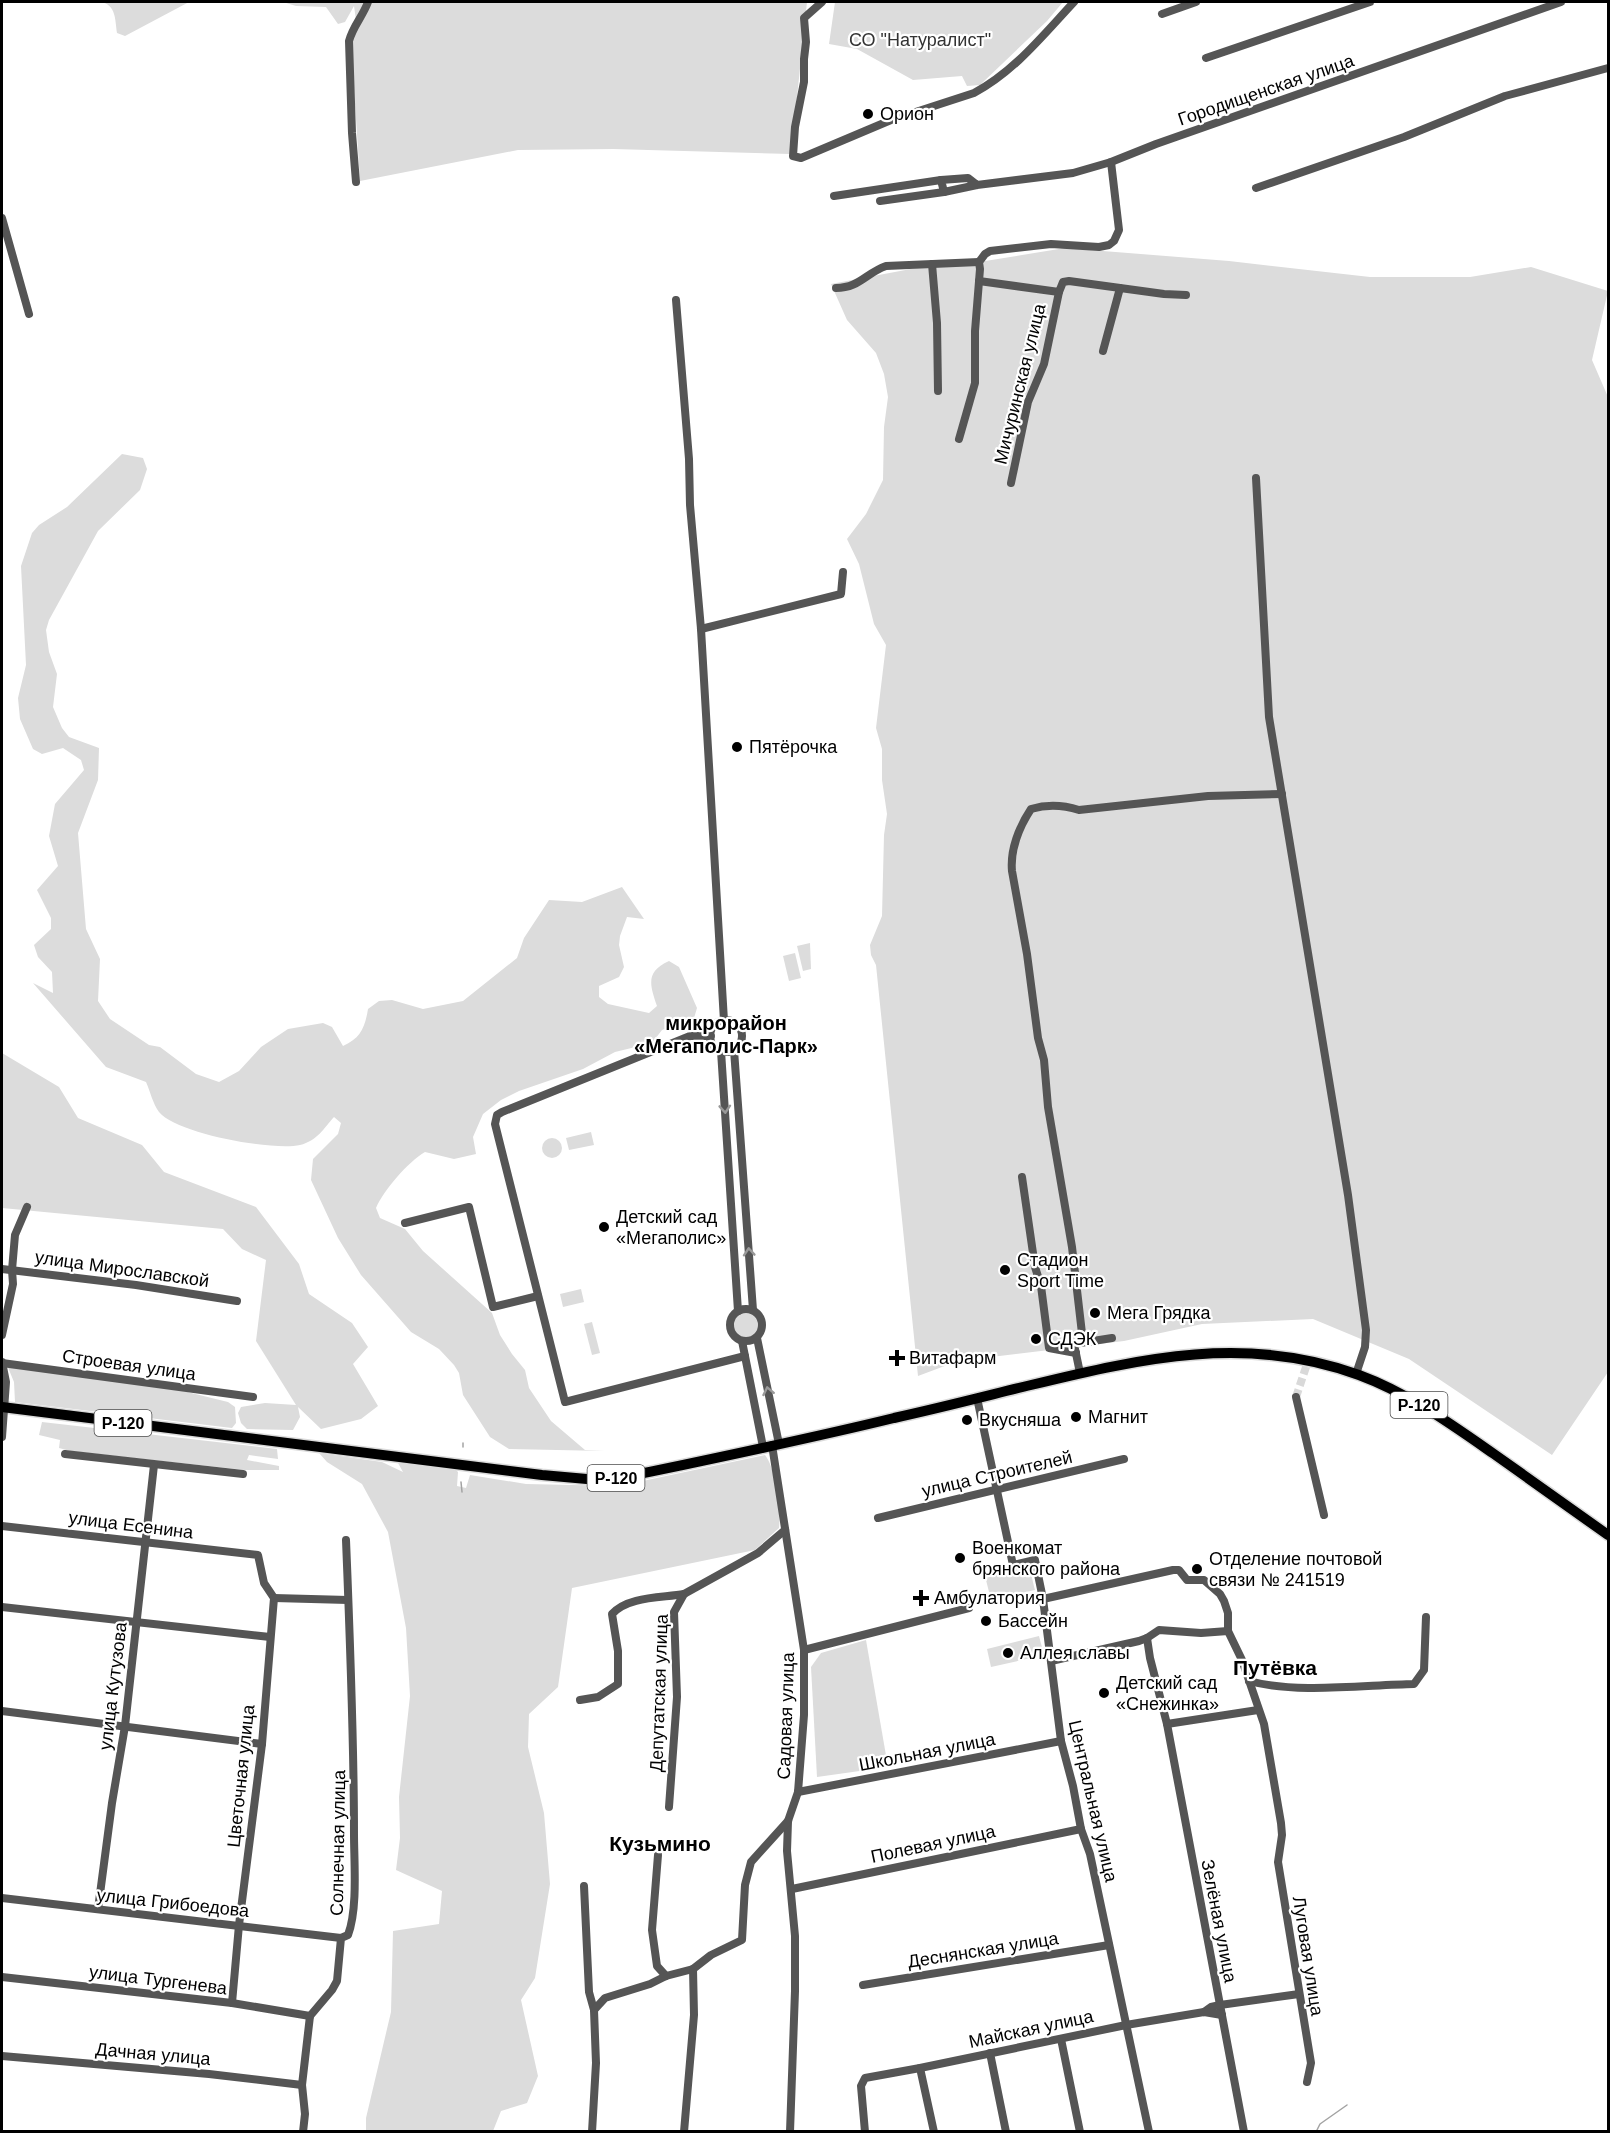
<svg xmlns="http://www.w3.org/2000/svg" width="1610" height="2133" font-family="Arial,sans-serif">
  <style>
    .green { fill: #dcdcdc }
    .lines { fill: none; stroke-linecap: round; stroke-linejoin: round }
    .stream { stroke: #a3a3a3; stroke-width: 1.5 }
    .minor-tunnel { stroke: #d9d9d9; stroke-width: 8; stroke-dasharray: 8 4; stroke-linecap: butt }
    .major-casing { stroke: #dbdbdb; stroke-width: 13 }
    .minor { stroke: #555; stroke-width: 8 }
    .major { stroke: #000; stroke-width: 10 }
    .oneway { stroke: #999 }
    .poi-dot { fill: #000; stroke: #fff; stroke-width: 2 }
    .labels { text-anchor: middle; stroke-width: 4.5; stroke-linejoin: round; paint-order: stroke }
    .shield { fill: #fff; stroke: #4c4c4c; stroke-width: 1.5 }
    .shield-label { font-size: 16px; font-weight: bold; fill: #000 }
    .park-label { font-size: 18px; fill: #333; stroke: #fff }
    .street-label { font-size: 18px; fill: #000; stroke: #fff }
    .poi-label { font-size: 18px; fill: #000; stroke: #fff; text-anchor: start }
    .neighbourhood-label { font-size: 20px; font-weight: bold; fill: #000; stroke: #fff }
    .quarter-label { font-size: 21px; font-weight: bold; fill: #000; stroke: #fff }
  </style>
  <rect width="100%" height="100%" fill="#fff"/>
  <g class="green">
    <path d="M101,2h88l-64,34 -8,-3c-2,-14 -1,-28 -16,-31z"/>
    <path d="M283,2h524l-16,152 -178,-5 -95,1 -158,31 -9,-140 6,-14 -3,-21 -9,16 -7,2 -12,-17 -30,-1z"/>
    <path d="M835,2h228l-16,19 -67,64 -13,1 -5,-10 -49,4 -56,-31 -28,-5z"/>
    <path d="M1065,248l164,13 141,16h100l61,-10 77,24 -16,69 16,37v975l-56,83 -143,-96 -96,-40 -111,5 -78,17 -166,20 -40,15 -42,-411 -5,-10 -1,-10 12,-29 2,-81 3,-21 -5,-34v-31l-6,-21 10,-83 -12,-21 -15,-60 -12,-25 19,-25 17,-34 1,-53 4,-30 -4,-23 -8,-21 -29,-33 -16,-36 101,-19 47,-3z"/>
    <path d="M122,454l21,4 4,11 -7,21 -42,41 -49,89 -3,10 3,22 8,22 -4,33 9,21 7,9 30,11 -1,32 -20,53 8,96 14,30 -2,42 12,18 39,26 11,2 36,27 23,8 20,-11 22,-24 27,-18 35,-6 9,4 11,19c18,-8 22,-19 25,-37l11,-8 13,-1 31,9 40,-8 54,-43 7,-20 25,-38 33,2 40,-15 22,32 -17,-2 -7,19 -1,9 5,22 -5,10 -20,9v11l9,7 41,9 8,-7c-7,-21 -12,-34 12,-45l10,6 18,41 -3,10 -32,12 -10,13 -37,9 -32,17 -64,22 -18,9 -18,14 -10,23 3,17 -22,5 -29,-7c-17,10 -41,38 -49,56l4,10 25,11 18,22 69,62 8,22 12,19 13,16 4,18 22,33 34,29 20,1 -96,-2 -19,-12 -27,-42 -4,-22 -5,-8 -15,-16 -28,-17 -50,-57 -23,-37 -27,-58 2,-21 25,-25 3,-11 -7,-6c-10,11 -17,24 -34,28 -27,6 -123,-11 -141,-33 -6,-8 -9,-21 -13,-30l-40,-15 -73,-84 20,10 -1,-21 -14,-15 -4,-12 17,-16v-11l-14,-28 21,-24 -9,-30 6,-32 29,-34 -3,-10 -18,-12 -21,6 -9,-5 -13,-30 -2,-21 8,-33 -5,-99 11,-33 7,-8 28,-18z"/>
    <path d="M810,943l1,26 -8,2 -6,-25z"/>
    <path d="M795,953l6,25 -12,3 -6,-25z"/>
    <path d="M2,1053l57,34 19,31 64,27 22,27 92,35 43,57 10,30 43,29 16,24 -15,17 25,42 -17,13 -40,10 -23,-22 2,10 -7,13 -46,-1 -6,-6 -3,-10 3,-6 24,-4 31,2 -40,-64 10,-81 -24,-11 -19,-20 -221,-21z"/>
    <path d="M591,1132l3,13 -25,5 -3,-12z"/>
    <circle cx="552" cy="1148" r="10"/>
    <path d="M581,1289l3,13 -21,5 -3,-13z"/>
    <circle cx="747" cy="1325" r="13"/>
    <path d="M592,1322l8,31 -8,2 -8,-31z"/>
    <path d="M7,1365l164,23 57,14 7,5 1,16 -4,5 -217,-26 -1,-20z"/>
    <path d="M42,1422l235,27 1,10 -29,-4 -2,5 32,6v4h-34l-175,-19 -11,-3 1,-8 -21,-5z"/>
    <path d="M319,1453l63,9 21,10 -5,-9 2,-2 55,8 3,3 -1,14 9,2 4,-13 56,9 93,2 146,-31c11,14 16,55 14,73l-24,22 -183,38 -14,99 -29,27 -1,33 16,66 6,71 -15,94 -14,22 17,76 -11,27 -26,8 -8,20h-127v-13l25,-106 2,-81 46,-7 3,-33 -46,-21 4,-32 -1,-41 11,-101 -4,-68 -18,-96 -26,-48 -35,-22z"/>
    <path d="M1023,1563c9,6 9,17 12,27l-44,10 -7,-28z"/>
    <path d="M1039,1636l5,19 -53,12 -4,-18z"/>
    <path d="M866,1640l22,127 -71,10 -6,-110 10,-14z"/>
  </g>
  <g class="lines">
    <g class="stream">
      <path d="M463,1447v-4"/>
      <path d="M461,1482l1,10"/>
      <path d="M1316,2132l4,-8 27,-19"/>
    </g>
    <path class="minor-tunnel" d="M1296,1397l12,-36"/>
    <g class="major-casing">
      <path id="major" d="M2,1407l540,68 56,5 37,-5c86,-18 173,-36 259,-57 46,-10 92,-22 137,-33 111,-27 217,-51 328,-10 49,18 92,49 135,79 38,27 76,54 114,81"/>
    </g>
    <g class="minor">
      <path d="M822,2l-18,16 2,24 -2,17v23l-9,45 -2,29 8,2 90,-38 83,-27c40,-21 70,-59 100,-91"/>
      <path d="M1162,14l34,-12"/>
      <path d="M1206,58l164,-56"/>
      <path d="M356,182l-4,-49 -3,-92c4,-15 14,-25 19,-39"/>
      <path d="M977,185l-9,-7 -27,2 3,12 33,-7 96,-12 38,-11 45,-18 405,-142"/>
      <path d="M1256,188l148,-51 101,-41 103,-28"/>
      <path d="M834,196l107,-16"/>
      <path d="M880,201l64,-9"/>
      <path d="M2,218l27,96"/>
      <path d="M932,264l5,59 1,68"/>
      <path d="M979,281l80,11 4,-10 6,-1 95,13 22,1"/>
      <path d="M836,288c23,0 30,-15 50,-22l93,-4"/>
      <path d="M676,300l13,159 1,46 11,124 23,392"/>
      <path d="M1103,351l17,-63"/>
      <path d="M959,439l16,-56v-52l5,-62 -1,-7 6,-8 5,-3 61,-7 48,3 10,-2 5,-4 5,-11 -8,-68"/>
      <path d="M1256,478l13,239 79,478 18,135 -1,17 -9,27"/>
      <path d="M1011,483l17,-81 16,-38 15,-72"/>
      <path d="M701,629l140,-35 2,-22"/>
      <circle cx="726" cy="1036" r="16"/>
      <path d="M711,1036h-21l-188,76 -5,3 -2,9 70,278 180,-46"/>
      <path d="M734,1050l19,260"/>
      <path d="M721,1051l17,260"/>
      <path d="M1022,1177l13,90 6,19 8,62 27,5"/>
      <path d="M405,1223l64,-16 24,100 45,-11"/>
      <path d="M2,1269l134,16 101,16"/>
      <circle cx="746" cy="1325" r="16"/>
      <path d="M2,1335l11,-51 -1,-14 3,-35 12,-28"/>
      <path d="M757,1338l22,106"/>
      <path d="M742,1341l21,106"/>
      <path d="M1083,1342l-11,-95 -24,-140 -4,-47 -6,-22 -11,-84 -15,-83c-2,-21 7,-44 19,-62 17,-5 32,-4 48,1l129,-14 74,-2"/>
      <path d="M2,1362l4,20 -4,55"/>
      <path d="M2,1363l251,34"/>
      <path d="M1080,1373l-6,-29 38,-6"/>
      <path d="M1296,1397l28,118"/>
      <path d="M977,1398l36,167 22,-5 8,39 18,142 12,45 8,43 9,25 59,278"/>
      <path d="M772,1445l32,205v65l-6,77 -10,29 -1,30 8,85v55l-5,141"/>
      <path d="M65,1454l178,20"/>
      <path d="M878,1518l246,-59"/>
      <path d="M2,1526l256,29 6,28 10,15 -12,146 -23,181 -7,78"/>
      <path d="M274,1598l74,2"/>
      <path d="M1043,1599l130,-29h6l8,10h17l16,14 4,7 4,12v18l14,29 22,64 17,99 1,12 -4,27 33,201 -4,19"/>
      <path d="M2,1607l268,30"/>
      <path d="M1147,1638l3,20 17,66 77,408"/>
      <path d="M804,1650l165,-42"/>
      <path d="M1051,1661l88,-20 8,-3 12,-8 42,3 27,-2"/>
      <path d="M1249,1681c48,13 114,4 165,3l10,-14 2,-53"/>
      <path d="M580,1700l18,-3 20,-13v-33l-6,-37c16,-18 50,-16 72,-20"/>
      <path d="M2,1711l260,33"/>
      <path d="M1167,1724l91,-14"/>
      <path d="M798,1792l263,-51"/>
      <path d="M669,1807l8,-110 -3,-85 10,-18 74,-41 27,-23"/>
      <path d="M658,1855l-6,75 5,36 9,10"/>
      <path d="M584,1886l5,106 5,18"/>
      <path d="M792,1889l289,-60"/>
      <path d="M2,1898l339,40"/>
      <path d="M98,1909l14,-106 13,-77 29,-261"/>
      <path d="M2,1977l230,26 78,13"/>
      <path d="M863,1985l246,-40"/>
      <path d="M1204,2012l7,-5 9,-2 79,-11"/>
      <path d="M1061,2039l19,93"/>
      <path d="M990,2053l16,79"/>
      <path d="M2,2056l207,18 93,11"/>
      <path d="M920,2068l14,64"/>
      <path d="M303,2132l2,-18 -3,-29 8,-69 22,-26 5,-9 4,-43 7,-3c10,-26 6,-73 6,-101 0,-98 -4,-196 -8,-294"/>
      <path d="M592,2132l4,-69 -2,-53 11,-12 45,-14 16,-8 27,-7 18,-14 31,-15 3,-55 6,-23 37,-41"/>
      <path d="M684,2132l10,-117 -1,-46"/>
      <path d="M865,2132l-4,-46 4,-8 55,-10 206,-43 78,-13 18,3"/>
    </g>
    <use href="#major" class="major"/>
  </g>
  <defs><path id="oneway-chevron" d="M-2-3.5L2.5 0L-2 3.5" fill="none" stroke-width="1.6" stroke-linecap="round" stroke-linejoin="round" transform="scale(1.5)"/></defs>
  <g class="oneway">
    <use href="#oneway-chevron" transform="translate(725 1109) rotate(86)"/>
    <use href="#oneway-chevron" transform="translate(749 1252) rotate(-94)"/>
    <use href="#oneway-chevron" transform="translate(768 1391) rotate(-102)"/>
  </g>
  <g class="poi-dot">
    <circle cx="868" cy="114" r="6"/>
    <circle cx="737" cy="747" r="6"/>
    <circle cx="604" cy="1227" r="6"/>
    <circle cx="1005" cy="1270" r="6"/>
    <circle cx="1095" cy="1313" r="6"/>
    <circle cx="1036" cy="1339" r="6"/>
    <path d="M894 1349h6v6h6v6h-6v6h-6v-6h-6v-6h6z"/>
    <circle cx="1076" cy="1417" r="6"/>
    <circle cx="967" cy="1420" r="6"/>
    <circle cx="960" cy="1558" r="6"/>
    <circle cx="1197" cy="1569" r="6"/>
    <path d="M918 1589h6v6h6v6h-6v6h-6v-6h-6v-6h6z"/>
    <circle cx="986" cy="1621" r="6"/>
    <circle cx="1008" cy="1653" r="6"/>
    <circle cx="1104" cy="1693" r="6"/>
  </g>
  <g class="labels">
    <g class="shield">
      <rect x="1390.5" y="1392" width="57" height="26" rx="4.5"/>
      <rect x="94.5" y="1410" width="57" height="26" rx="4.5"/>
      <rect x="587.5" y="1465" width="57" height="26" rx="4.5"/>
    </g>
    <g class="shield-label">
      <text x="1419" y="1411">Р-120</text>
      <text x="123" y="1429">Р-120</text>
      <text x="616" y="1484">Р-120</text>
    </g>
    <g class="park-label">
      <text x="920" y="46">СО "Натуралист"</text>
    </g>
    <g class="street-label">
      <text transform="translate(1266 90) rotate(-19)" y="6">Городищенская улица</text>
      <text transform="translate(1020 384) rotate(-76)" y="6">Мичуринская улица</text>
      <text transform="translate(122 1269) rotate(8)" y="6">улица Мирославской</text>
      <text transform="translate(129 1365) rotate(8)" y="6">Строевая улица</text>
      <text transform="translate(997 1474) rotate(-13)" y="6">улица Строителей</text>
      <text transform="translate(131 1525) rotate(7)" y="6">улица Есенина</text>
      <text transform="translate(113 1686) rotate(-83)" y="6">улица Кутузова</text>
      <text transform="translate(659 1693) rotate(-88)" y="6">Депутатская улица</text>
      <text transform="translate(786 1716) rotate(-88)" y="6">Садовая улица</text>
      <text transform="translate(927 1752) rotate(-11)" y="6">Школьная улица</text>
      <text transform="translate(241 1776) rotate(-84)" y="6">Цветочная улица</text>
      <text transform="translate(1093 1801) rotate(77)" y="6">Центральная улица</text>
      <text transform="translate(338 1843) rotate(-89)" y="6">Солнечная улица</text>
      <text transform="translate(933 1844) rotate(-12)" y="6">Полевая улица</text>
      <text transform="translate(173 1903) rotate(6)" y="6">улица Грибоедова</text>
      <text transform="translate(1219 1921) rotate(79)" y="6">Зелёная улица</text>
      <text transform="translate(983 1950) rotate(-9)" y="6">Деснянская улица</text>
      <text transform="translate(1308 1956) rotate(81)" y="6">Луговая улица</text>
      <text transform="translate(158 1980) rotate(7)" y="6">улица Тургенева</text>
      <text transform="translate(1031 2029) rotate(-12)" y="6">Майская улица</text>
      <text transform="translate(153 2054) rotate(5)" y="6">Дачная улица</text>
    </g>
    <g class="poi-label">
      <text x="880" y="120">Орион</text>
      <text x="749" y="753">Пятёрочка</text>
      <text x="616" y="1223">Детский сад<tspan x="616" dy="21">«Мегаполис»</tspan></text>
      <text x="1017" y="1266">Стадион<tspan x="1017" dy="21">Sport Time</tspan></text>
      <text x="1107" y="1319">Мега Грядка</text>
      <text x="1048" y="1345">СДЭК</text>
      <text x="909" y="1364">Витафарм</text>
      <text x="1088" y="1423">Магнит</text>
      <text x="979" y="1426">Вкусняша</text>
      <text x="972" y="1554">Военкомат<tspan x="972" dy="21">брянского района</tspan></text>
      <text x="1209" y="1565">Отделение почтовой<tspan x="1209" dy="21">связи № 241519</tspan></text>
      <text x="934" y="1604">Амбулатория</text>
      <text x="998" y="1627">Бассейн</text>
      <text x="1020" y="1659">Аллея славы</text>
      <text x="1116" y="1689">Детский сад<tspan x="1116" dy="21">«Снежинка»</tspan></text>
    </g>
    <g class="neighbourhood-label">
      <text x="726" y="1030">микрорайон<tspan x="726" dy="23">«Мегаполис-Парк»</tspan></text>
    </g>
    <g class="quarter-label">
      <text x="1275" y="1675">Путёвка</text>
      <text x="660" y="1851">Кузьмино</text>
    </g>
  </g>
  <rect width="1610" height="2133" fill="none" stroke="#000000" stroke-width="6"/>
</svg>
